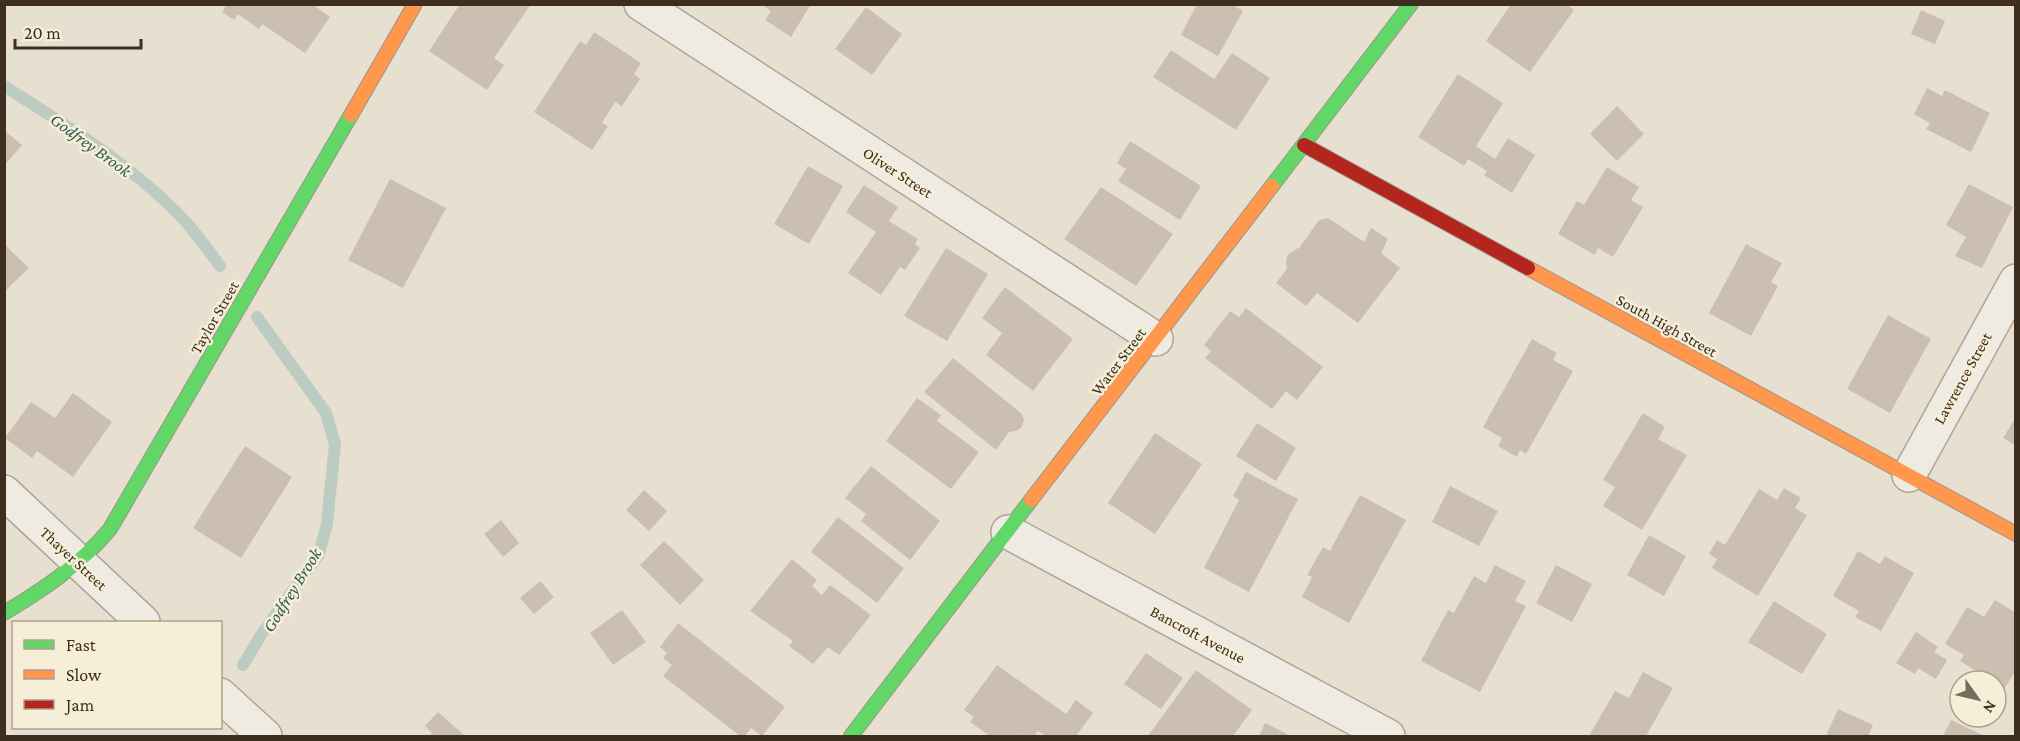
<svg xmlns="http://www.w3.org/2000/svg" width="2020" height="741" font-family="'Crimson Pro',serif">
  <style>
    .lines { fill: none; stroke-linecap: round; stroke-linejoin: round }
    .stream { stroke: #bcccc2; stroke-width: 12 }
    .building { fill: #cbbfb2 }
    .street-casing { stroke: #ada599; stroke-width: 36 }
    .fast-casing { stroke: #9c958a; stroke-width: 16 }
    .slow-casing { stroke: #9c958a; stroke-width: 16 }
    .jam-casing { stroke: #9c958a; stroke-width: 16 }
    .street { stroke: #efebe3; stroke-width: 33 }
    .fast { stroke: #63d668; stroke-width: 14 }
    .slow { stroke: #ff974d; stroke-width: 14 }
    .jam { stroke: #b3261e; stroke-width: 14 }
    .labels { text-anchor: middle; stroke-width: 5; stroke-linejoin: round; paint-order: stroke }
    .street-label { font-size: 16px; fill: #3d2e20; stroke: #f7eed8 }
    .water-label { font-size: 18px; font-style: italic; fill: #2f5d5a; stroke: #f7eed8 }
  </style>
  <rect width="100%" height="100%" fill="#e7e0d1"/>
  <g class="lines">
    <g class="stream">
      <path d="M4,86c63,40 131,81 182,136 12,14 23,29 34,44"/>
      <path d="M243,665l18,-30 58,-81 8,-30 8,-80 -9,-31 -69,-96"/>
    </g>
  </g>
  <g class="building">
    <path d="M227,4h85l18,13 -25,36 -43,-29 -3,5 -21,-15 -4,6 -12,-8z"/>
    <path d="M460,4h71l-37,54 10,7 -17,25 -58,-39z"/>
    <path d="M761,4h50l-20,33 -26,-17 6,-9z"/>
    <path d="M1197,4h34l12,7 -25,45 -37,-21z"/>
    <path d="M1511,4h36l3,3 2,-3h14l8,6 -44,62 -44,-31z"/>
    <path d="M866,7l36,27 -30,41 -37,-26z"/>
    <path d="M1921,10l24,11 -10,23 -24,-10z"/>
    <path d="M594,32l47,31 -7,11 6,5 -18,27 -7,-4 -13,21 6,3 -16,24 -58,-38 46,-71 6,4z"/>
    <path d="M1171,50l43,29 18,-26 38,25 -34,52 -83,-53z"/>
    <path d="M1458,74l45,29 -27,43 19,13 13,-21 27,17 -23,38 -28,-18 3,-4 -19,-12 -4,7 -46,-29z"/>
    <path d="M1927,88l15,8 3,-6 45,23 -19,39 -45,-23 4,-6 -16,-9z"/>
    <path d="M1617,106l27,28 -27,27 -27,-27z"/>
    <path d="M4,130l18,15 -18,21z"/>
    <path d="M1130,141l71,45 -21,34 -62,-39 8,-12 -9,-6z"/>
    <path d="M808,166l35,20 -34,58 -35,-20z"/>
    <path d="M1607,167l32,20 -8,13 12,7 -30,50 -15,-9 -3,7 -37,-21 19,-33 7,4z"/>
    <path d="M390,179l56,29 -43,80 -55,-28z"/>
    <path d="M1969,184l44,23 -31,61 -27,-12 11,-19 -20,-12z"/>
    <path d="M864,185l34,22 -9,14 29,18 -3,5 5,4 -15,22 -5,-3 -19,28 -33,-22 28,-41 -30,-20z"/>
    <path d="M1101,187l72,47 -37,52 -72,-47z"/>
    <path d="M1328,218l36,24 7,-14 17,11 -7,14 19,15 -42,55 -41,-30 -11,13 -30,-23 11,-14 -1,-8 2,-7 12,-7 19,-27z"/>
    <path d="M4,244l25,24 -25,24z"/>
    <path d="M1746,244l36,19 -11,19 7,4 -27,50 -42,-23z"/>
    <path d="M946,248l42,26 -41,67 -43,-25z"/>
    <path d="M1005,287l68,52 -40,52 -47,-36 16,-22 -20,-15z"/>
    <path d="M1246,308l77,59 -26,33 -11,-9 -14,18 -67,-51 6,-7 -7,-6 26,-34 9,6z"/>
    <path d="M1888,315l43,24 -41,74 -43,-24z"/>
    <path d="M1532,339l25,14 -4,7 20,11 -47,83 -6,-4 -3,7 -19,-11 4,-8 -19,-11z"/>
    <path d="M953,358l69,56 2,7 -3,7 -5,3 -7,1 -13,18 -72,-58z"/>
    <path d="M73,393l39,29 -39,55 -36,-26 -5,7 -27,-20 26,-36 24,16z"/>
    <path d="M917,398l24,17 -4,6 42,31 -28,37 -65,-48z"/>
    <path d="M1643,413l22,14 -7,12 29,16 -45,75 -39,-24 12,-19 -12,-7z"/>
    <path d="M2016,417v29l-13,-8z"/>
    <path d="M1257,423l39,25 -20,33 -40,-25z"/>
    <path d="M1155,433l47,31 -47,70 -47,-31z"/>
    <path d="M245,446l47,31 -51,81 -48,-30z"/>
    <path d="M871,466l69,55 -30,39 -49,-39 5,-7 -21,-16z"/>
    <path d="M1246,472l52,27 -49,93 -45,-24 35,-68 -6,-4z"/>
    <path d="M1450,486l48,25 -19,35 -47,-24z"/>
    <path d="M1784,488l17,10 -6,10 12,7 -49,81 -46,-28 5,-9 -8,-5 8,-14 8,5 34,-56 18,11z"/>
    <path d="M644,490l23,21 -18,20 -23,-21z"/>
    <path d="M1360,495l46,25 -57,103 -47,-26 10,-20 -5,-2 16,-28 7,4z"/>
    <path d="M838,517l66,51 -27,35 -66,-51z"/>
    <path d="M501,520l18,23 -16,14 -19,-23z"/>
    <path d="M1649,535l37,21 -22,40 -37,-21z"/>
    <path d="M664,541l40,39 -24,25 -40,-40z"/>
    <path d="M1858,551l22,13 5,-8 29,17 -33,58 -26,-14 4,-6 -26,-15z"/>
    <path d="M792,559l25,21 -5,6 10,9 8,-10 41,30 -32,40 -11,-8 -15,17 -24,-18 4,-5 -43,-30z"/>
    <path d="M1495,565l31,16 -11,20 11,5 -46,86 -59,-31 27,-51 6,3 20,-37 12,7z"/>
    <path d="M1556,565l36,19 -20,38 -36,-19z"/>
    <path d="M540,581l14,16 -20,17 -14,-16z"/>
    <path d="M1995,600l21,13v57l-20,32v-21h-15l3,-5 -24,-15 4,-6 -19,-11 22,-37 17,10z"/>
    <path d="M1774,601l53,33 -25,40 -54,-32z"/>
    <path d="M622,610l24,32 -33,23 -23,-32z"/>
    <path d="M678,623l107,84 -23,29 -11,-8 -6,8h-5l-77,-60 9,-11 -9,-7 4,-5 -7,-6z"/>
    <path d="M1916,632l22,15 -4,5 13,8 -11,19 -18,-11 -3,6 -19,-11z"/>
    <path d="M1146,653l37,25 -22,31 -37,-25z"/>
    <path d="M997,665l69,49 10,-14 17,13 -17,23h-30l-8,-5 -4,5h-10l-3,-2 -2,2h-29l-20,-14 4,-5 -10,-7z"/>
    <path d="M1196,670l56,40 -19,26h-85z"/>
    <path d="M1643,672l30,16 -27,48h-57l26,-45 14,7z"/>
    <path d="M1838,709l35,16 -5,11h-42z"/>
    <path d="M438,712l27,24h-36l3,-3 -7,-7z"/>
    <path d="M1951,720l34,16h-42z"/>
    <path d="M1265,723l26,13h-32z"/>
  </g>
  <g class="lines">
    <g class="street-casing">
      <g id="street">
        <path d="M641,4l515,335"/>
        <path d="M1909,475l107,-194"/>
        <path d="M4,492l139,130"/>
        <path d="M1008,532l380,204"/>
        <path d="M220,695l45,41"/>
      </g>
    </g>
    <g class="fast-casing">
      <g id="fast">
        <path d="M1272,186l139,-182"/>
        <path d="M4,613c40,-24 76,-48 106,-84l241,-414"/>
        <path d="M851,736l180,-236"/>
      </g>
    </g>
    <g class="slow-casing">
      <g id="slow">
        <path d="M351,115l64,-111"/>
        <path d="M1528,268l488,266"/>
        <path d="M1031,500l241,-314"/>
      </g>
    </g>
    <g class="jam-casing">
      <path id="jam" d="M1304,145l224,123"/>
    </g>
    <use href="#street" class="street"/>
    <use href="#fast" class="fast"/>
    <use href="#slow" class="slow"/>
    <use href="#jam" class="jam"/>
  </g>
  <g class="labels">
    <g class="street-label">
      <text transform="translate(898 172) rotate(33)" y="6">Oliver Street</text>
      <text transform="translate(214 317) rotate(-60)" y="6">Taylor Street</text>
      <text transform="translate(1667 325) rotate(29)" y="6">South High Street</text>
      <text transform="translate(1118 361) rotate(-53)" y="6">Water Street</text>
      <text transform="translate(1962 378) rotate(-61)" y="6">Lawrence Street</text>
      <text transform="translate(74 558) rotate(43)" y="6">Thayer Street</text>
      <text transform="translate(1198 634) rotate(28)" y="6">Bancroft Avenue</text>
    </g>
    <g class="water-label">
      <text transform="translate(91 145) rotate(36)" y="6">Godfrey Brook</text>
      <text transform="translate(292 590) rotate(-58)" y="6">Godfrey Brook</text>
    </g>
  </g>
  <rect width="2020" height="741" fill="none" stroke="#3d2e20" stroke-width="12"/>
  <rect x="12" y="621" width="210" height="108" fill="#f7eed8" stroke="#ada18e" stroke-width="1.5"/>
  <rect x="24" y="640" width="30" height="9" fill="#63d668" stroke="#ada18e" stroke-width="1.5"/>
  <text x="66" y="651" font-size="18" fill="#3d2e20">Fast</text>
  <rect x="24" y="670" width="30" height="9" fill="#ff974d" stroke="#ada18e" stroke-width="1.5"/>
  <text x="66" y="681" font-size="18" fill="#3d2e20">Slow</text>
  <rect x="24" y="700" width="30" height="9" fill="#b3261e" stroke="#ada18e" stroke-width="1.5"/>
  <text x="66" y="711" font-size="18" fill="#3d2e20">Jam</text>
  <g transform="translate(1978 699) rotate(124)"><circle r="28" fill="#f7eed8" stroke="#ada18e" stroke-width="1.5"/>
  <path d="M0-4.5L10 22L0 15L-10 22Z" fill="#786c5e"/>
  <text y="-9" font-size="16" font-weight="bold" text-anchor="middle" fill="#3d2e20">N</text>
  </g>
  <path d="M15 39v9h126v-9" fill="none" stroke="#3d2e20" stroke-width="3"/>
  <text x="24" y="39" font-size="18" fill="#3d2e20" stroke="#f7eed8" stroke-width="4.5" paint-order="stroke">20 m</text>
</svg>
